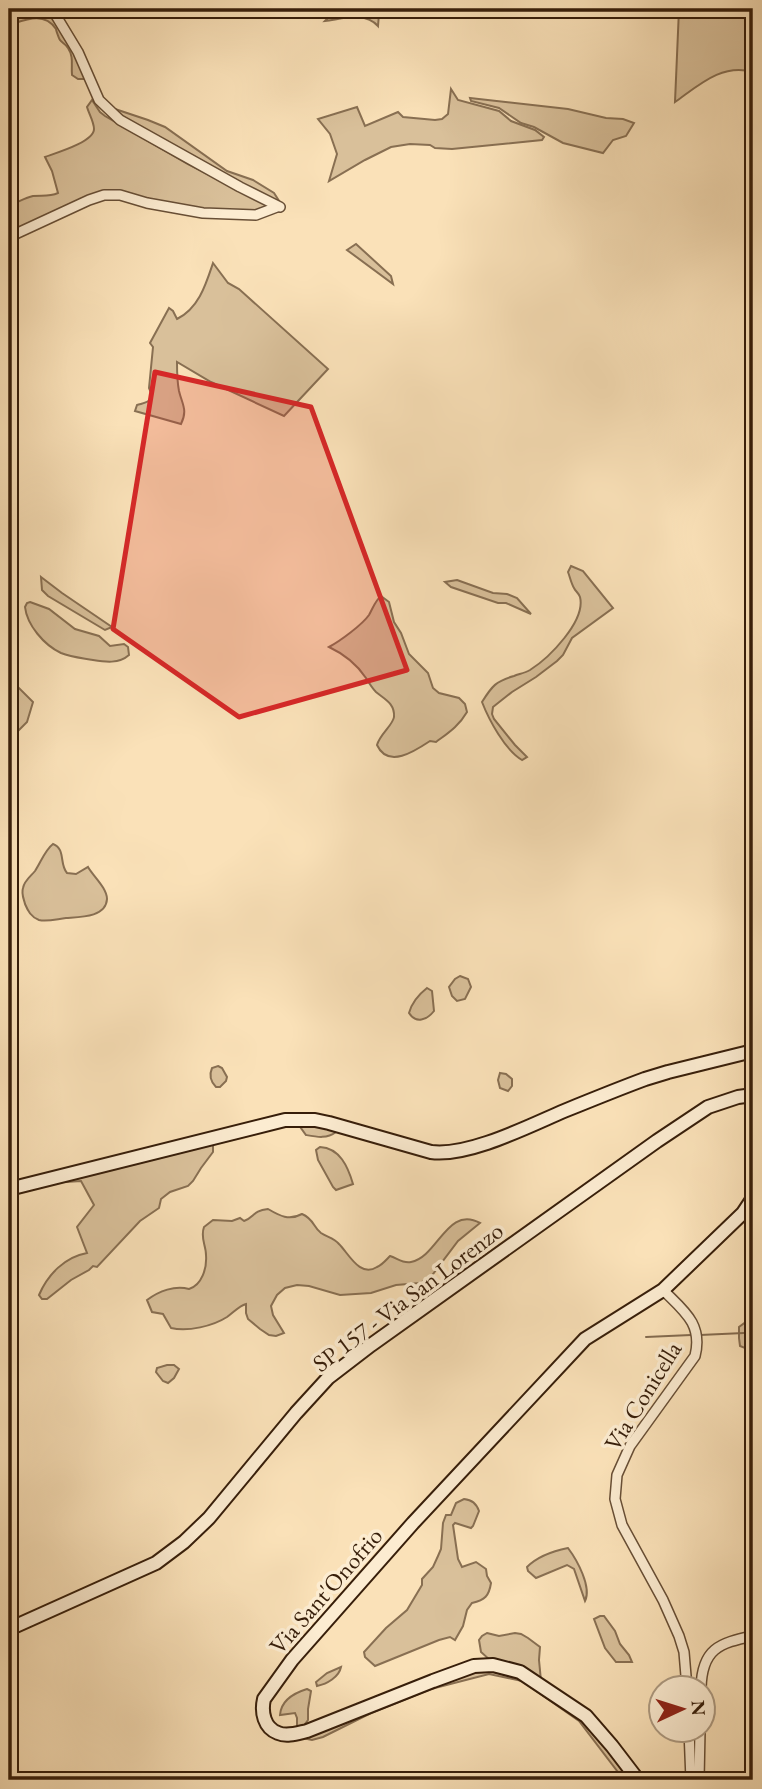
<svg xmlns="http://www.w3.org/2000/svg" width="762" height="1789" font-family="'EB Garamond',serif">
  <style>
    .green { fill: #d9c09a; stroke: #886f52; stroke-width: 2 }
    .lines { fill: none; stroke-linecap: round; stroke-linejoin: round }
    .stream { stroke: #846b4f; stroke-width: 2 }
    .street-casing { stroke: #684f36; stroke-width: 12 }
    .secondary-casing { stroke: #371e0a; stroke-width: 16 }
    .street { stroke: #fcecd1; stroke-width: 9 }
    .secondary { stroke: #fcecd1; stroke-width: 12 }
    .marked { fill: #d62828; fill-opacity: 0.2; stroke: #d62828; stroke-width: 5; stroke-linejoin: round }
    .labels { text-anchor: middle; stroke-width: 7; stroke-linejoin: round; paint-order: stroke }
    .street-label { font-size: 24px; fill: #371e0a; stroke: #fcecd1 }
  </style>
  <rect width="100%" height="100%" fill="#fae1b8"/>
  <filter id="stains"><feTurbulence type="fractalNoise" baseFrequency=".00286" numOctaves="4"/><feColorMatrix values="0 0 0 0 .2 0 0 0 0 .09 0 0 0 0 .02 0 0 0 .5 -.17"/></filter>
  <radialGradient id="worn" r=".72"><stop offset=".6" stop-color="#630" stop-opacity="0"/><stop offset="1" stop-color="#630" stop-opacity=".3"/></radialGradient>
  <g class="green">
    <path d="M14,9h34l18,27 20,43h-8l-6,-4c-1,-10 2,-18 -4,-27 -2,-4 -6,-5 -8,-8 -1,-1 -4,-10 -4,-11 -12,-18 -31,-9 -47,-4v-11z"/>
    <path d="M355,9h10l14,5 -1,12c-13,-15 -36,-7 -53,-5l5,-5z"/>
    <path d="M679,9h74v63c-31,-9 -54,13 -78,30z"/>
    <path d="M451,89l7,11 41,11 12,10 24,9 9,7 -2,3 -90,9 -17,-1 -5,-3 -20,-1 -19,3 -26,13 -36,21 8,-27 -7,-20 -12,-15 39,-12 8,19 33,-14 5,5 32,3 7,-1 6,-5z"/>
    <path d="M470,98l98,11 38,9 17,1 11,4 -8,13 -13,4 -10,13 -40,-10 -29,-16 -13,-4 -22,-15 -28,-7z"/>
    <path d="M92,100l8,12 5,4 83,48 80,41 -7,6 -16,1 -44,-3 -83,-16 -109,42v-30c8,-2 15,-7 24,-9 9,-1 16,1 25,-3l-6,-22 -7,-14c11,-4 49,-15 49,-28 0,-7 -5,-15 -7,-22z"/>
    <path d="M112,108l36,12 17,7 62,44 26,9 21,13 7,11 -4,-1 -146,-80z"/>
    <path d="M356,244l35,32 2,8 -46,-34z"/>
    <path d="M213,263l15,20 11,6 89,80 -44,47 -73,-34 -34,-20c0,9 0,19 2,29 3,13 9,19 2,33l-46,-13 2,-6c10,-3 19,-3 12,-17l4,-41 -3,-4 19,-35 4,3 4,8c22,-11 29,-35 36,-56z"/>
    <path d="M571,566l12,5 30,37 -41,30 -9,17 -6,6 -21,16 -24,15 -14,11 -5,4 -1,7 2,5 21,26 12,12 -5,3c-17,-10 -33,-40 -40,-58 10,-16 14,-21 32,-26 5,-2 11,-3 16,-6 19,-12 56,-49 50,-73 -2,-5 -4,-5 -6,-9 -3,-5 -4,-11 -6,-16z"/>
    <path d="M41,577l21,16 50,34 -7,3 -57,-34 -6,-6z"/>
    <path d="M457,580l36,13 14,1 10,4 14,16 -25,-11h-8l-47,-16 -6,-5z"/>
    <path d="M381,596l8,6 5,20 7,11 8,21 19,19 5,15 6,5 20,5 6,6 2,8c-8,14 -19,21 -31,30l-6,-1c-15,10 -42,28 -53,4 3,-11 16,-20 17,-28 1,-14 -10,-18 -18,-25 -4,-4 -7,-9 -10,-14 -10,-15 -22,-24 -37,-31 11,-6 33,-22 40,-32 4,-7 6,-14 12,-19z"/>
    <path d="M30,602l19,7 26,20 24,7 11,10 14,-2 4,3 1,8c-10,9 -24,7 -36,5 -11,-2 -22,-3 -32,-7 -17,-8 -34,-28 -36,-46l2,-4z"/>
    <path d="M9,684l9,3 15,15 -6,20 -18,18z"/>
    <path d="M53,844c13,5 6,20 14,29l9,1 12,-7c5,9 19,21 19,32 -1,19 -29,18 -41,19 -9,1 -19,4 -27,2 -8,-3 -11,-9 -14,-16 -1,-5 -4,-10 -2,-16 1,-7 8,-12 12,-17 6,-9 10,-21 18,-27z"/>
    <path d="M460,976l8,3 3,8 -6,12 -8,2 -5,-5 -3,-9 6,-8z"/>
    <path d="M427,988l5,3 2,20c-7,9 -18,13 -25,2 3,-11 9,-18 18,-25z"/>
    <path d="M218,1066l4,2 5,9 -1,4 -6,6h-4c-6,-6 -7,-12 -4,-19z"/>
    <path d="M500,1073l6,1 6,5v7l-4,5 -8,-3 -2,-8z"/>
    <path d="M298,1124l39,4 -1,4c-9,7 -19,5 -30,3z"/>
    <path d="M213,1141v11l-12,16 -8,13 -5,5 -18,6 -9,7 -2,9 -19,13 -43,46 -4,-1 -4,4 -18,10 -24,19h-5l-3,-4c9,-21 26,-38 48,-42l-10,-26 17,-22 -13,-24 -14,1v-5z"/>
    <path d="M320,1147c20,1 28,20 33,37l-17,6 -3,-3 -15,-27 -2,-10z"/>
    <path d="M268,1209c12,7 21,12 34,5 12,5 11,13 19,19 6,4 13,5 18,11 10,10 21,34 38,23 5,-2 9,-7 13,-11 7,2 13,8 21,6 27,-5 36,-57 69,-39l-22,18 -28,37 -10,5 -24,2 -25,8 -31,2 -31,-9 -12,-1 -12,3 -8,7 -6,11 2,9 11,18 -8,3 -7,-1 -9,-6 -12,-10 -2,-6v-9c-7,2 -12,8 -19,13 -14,9 -39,15 -56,11l-8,-14 -11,-2 -5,-12c12,-9 28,-15 42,-11 13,-4 18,-21 17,-34 0,-10 -6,-17 -2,-28l9,-7 19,1 8,-3 4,3c11,-4 8,-10 24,-12z"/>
    <path d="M753,1311v35l-8,2 -5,-2 -1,-8v-11l8,-6z"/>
    <path d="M167,1365h7l5,4 -5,9 -6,5 -5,-2 -7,-9 1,-4z"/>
    <path d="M464,1499c8,1 12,4 15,12l-6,15 -2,2 -16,-5 -2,2 5,34 4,8 14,-5 10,7 1,7 4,7c-2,13 -6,17 -19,20l-5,7 -4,16 -8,14 -5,-3 -11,3 -64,26 -10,-9 -1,-5 22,-24 21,-18 15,-25v-6l11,-12 5,-11 3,-7 2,-26 3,-8h5l5,-12z"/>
    <path d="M568,1548c9,12 24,39 17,53l-11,-32 -7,-4 -31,13 -8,-7 -1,-4c11,-11 26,-16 41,-19z"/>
    <path d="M600,1616h4l11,15 5,13 9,11 3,7h-16l-11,-14 -11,-29z"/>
    <path d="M487,1633l12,3 16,-3 6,1 7,4 12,9 -1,13 2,21 -50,-20 -10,-9 -2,-12 3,-4z"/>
    <path d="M341,1667c-2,10 -14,17 -24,19l-1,-4 11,-9z"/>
    <path d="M489,1669l19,3 65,37 60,71h-9l-45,-59 -57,-40 -33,-7 -58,15 -60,24 -48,24 -11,3 -10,-2 158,-62z"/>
    <path d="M307,1689l4,2 -3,18v11l-6,8h-5v-10l-2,-5 -15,2c1,-15 14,-22 27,-26z"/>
  </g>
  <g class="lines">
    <g class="stream">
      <path d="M700,1335l44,-2 9,-5"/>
      <path d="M646,1337l45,-2"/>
    </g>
    <g class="street-casing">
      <g id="street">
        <path d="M52,9l26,43 21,48 21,20 120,67 40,20"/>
        <path d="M9,237l80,-37 15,-5h16l27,8 56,10 53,2 21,-8"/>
        <path d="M663,1290c21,21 40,34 32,66l-65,90 -13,29 -2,24 7,26 41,75 16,36 5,16 3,36"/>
        <path d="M701,1688c1,-39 18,-45 52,-52"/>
        <path d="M689,1730l2,50"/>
        <path d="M699,1780l1,-50"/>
      </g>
    </g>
    <g class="secondary-casing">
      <g id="secondary">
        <path d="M9,1189l276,-69h30l14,3 102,29c37,5 98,-26 133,-41 27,-11 54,-22 81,-32l23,-7 85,-21"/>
        <path d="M9,1629l147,-66 28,-21 25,-24 87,-105 32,-35 43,-33 286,-204 51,-34 30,-10 15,-2"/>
        <path d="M638,1780l-26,-34 -26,-30 -66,-44 -27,-7 -19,1 -41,15 -126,50c-9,2 -20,6 -29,2 -14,-5 -17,-21 -14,-34l28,-39 121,-137 172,-184 78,-49 80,-77 10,-15"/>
      </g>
    </g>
    <use href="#street" class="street"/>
    <use href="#secondary" class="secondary"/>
  </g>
  <path class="marked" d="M155,372l156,35 96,263 -168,47 -126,-88z"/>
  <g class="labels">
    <g class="street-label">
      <text transform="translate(408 1297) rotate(-37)" y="8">SP 157 - Via San Lorenzo</text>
      <text transform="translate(643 1396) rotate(-58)" y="8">Via Conicella</text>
      <text transform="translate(326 1591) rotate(-49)" y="8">Via Sant'Onofrio</text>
    </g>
  </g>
  <rect width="762" height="1789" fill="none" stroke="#fae1b8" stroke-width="35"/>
  <rect x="10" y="10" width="741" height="1768" fill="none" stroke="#371e0a" stroke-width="3.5"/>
  <rect x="18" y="18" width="727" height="1754" fill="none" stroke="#371e0a" stroke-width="2"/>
  <g transform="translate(682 1709) rotate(86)"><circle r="33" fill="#fcecd1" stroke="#ad9a81" stroke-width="2"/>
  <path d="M0-5L12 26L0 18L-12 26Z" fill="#8f2418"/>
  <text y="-10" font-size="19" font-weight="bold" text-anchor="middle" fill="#371e0a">N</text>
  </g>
  <rect width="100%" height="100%" filter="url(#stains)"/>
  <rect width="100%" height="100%" fill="url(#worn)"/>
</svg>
